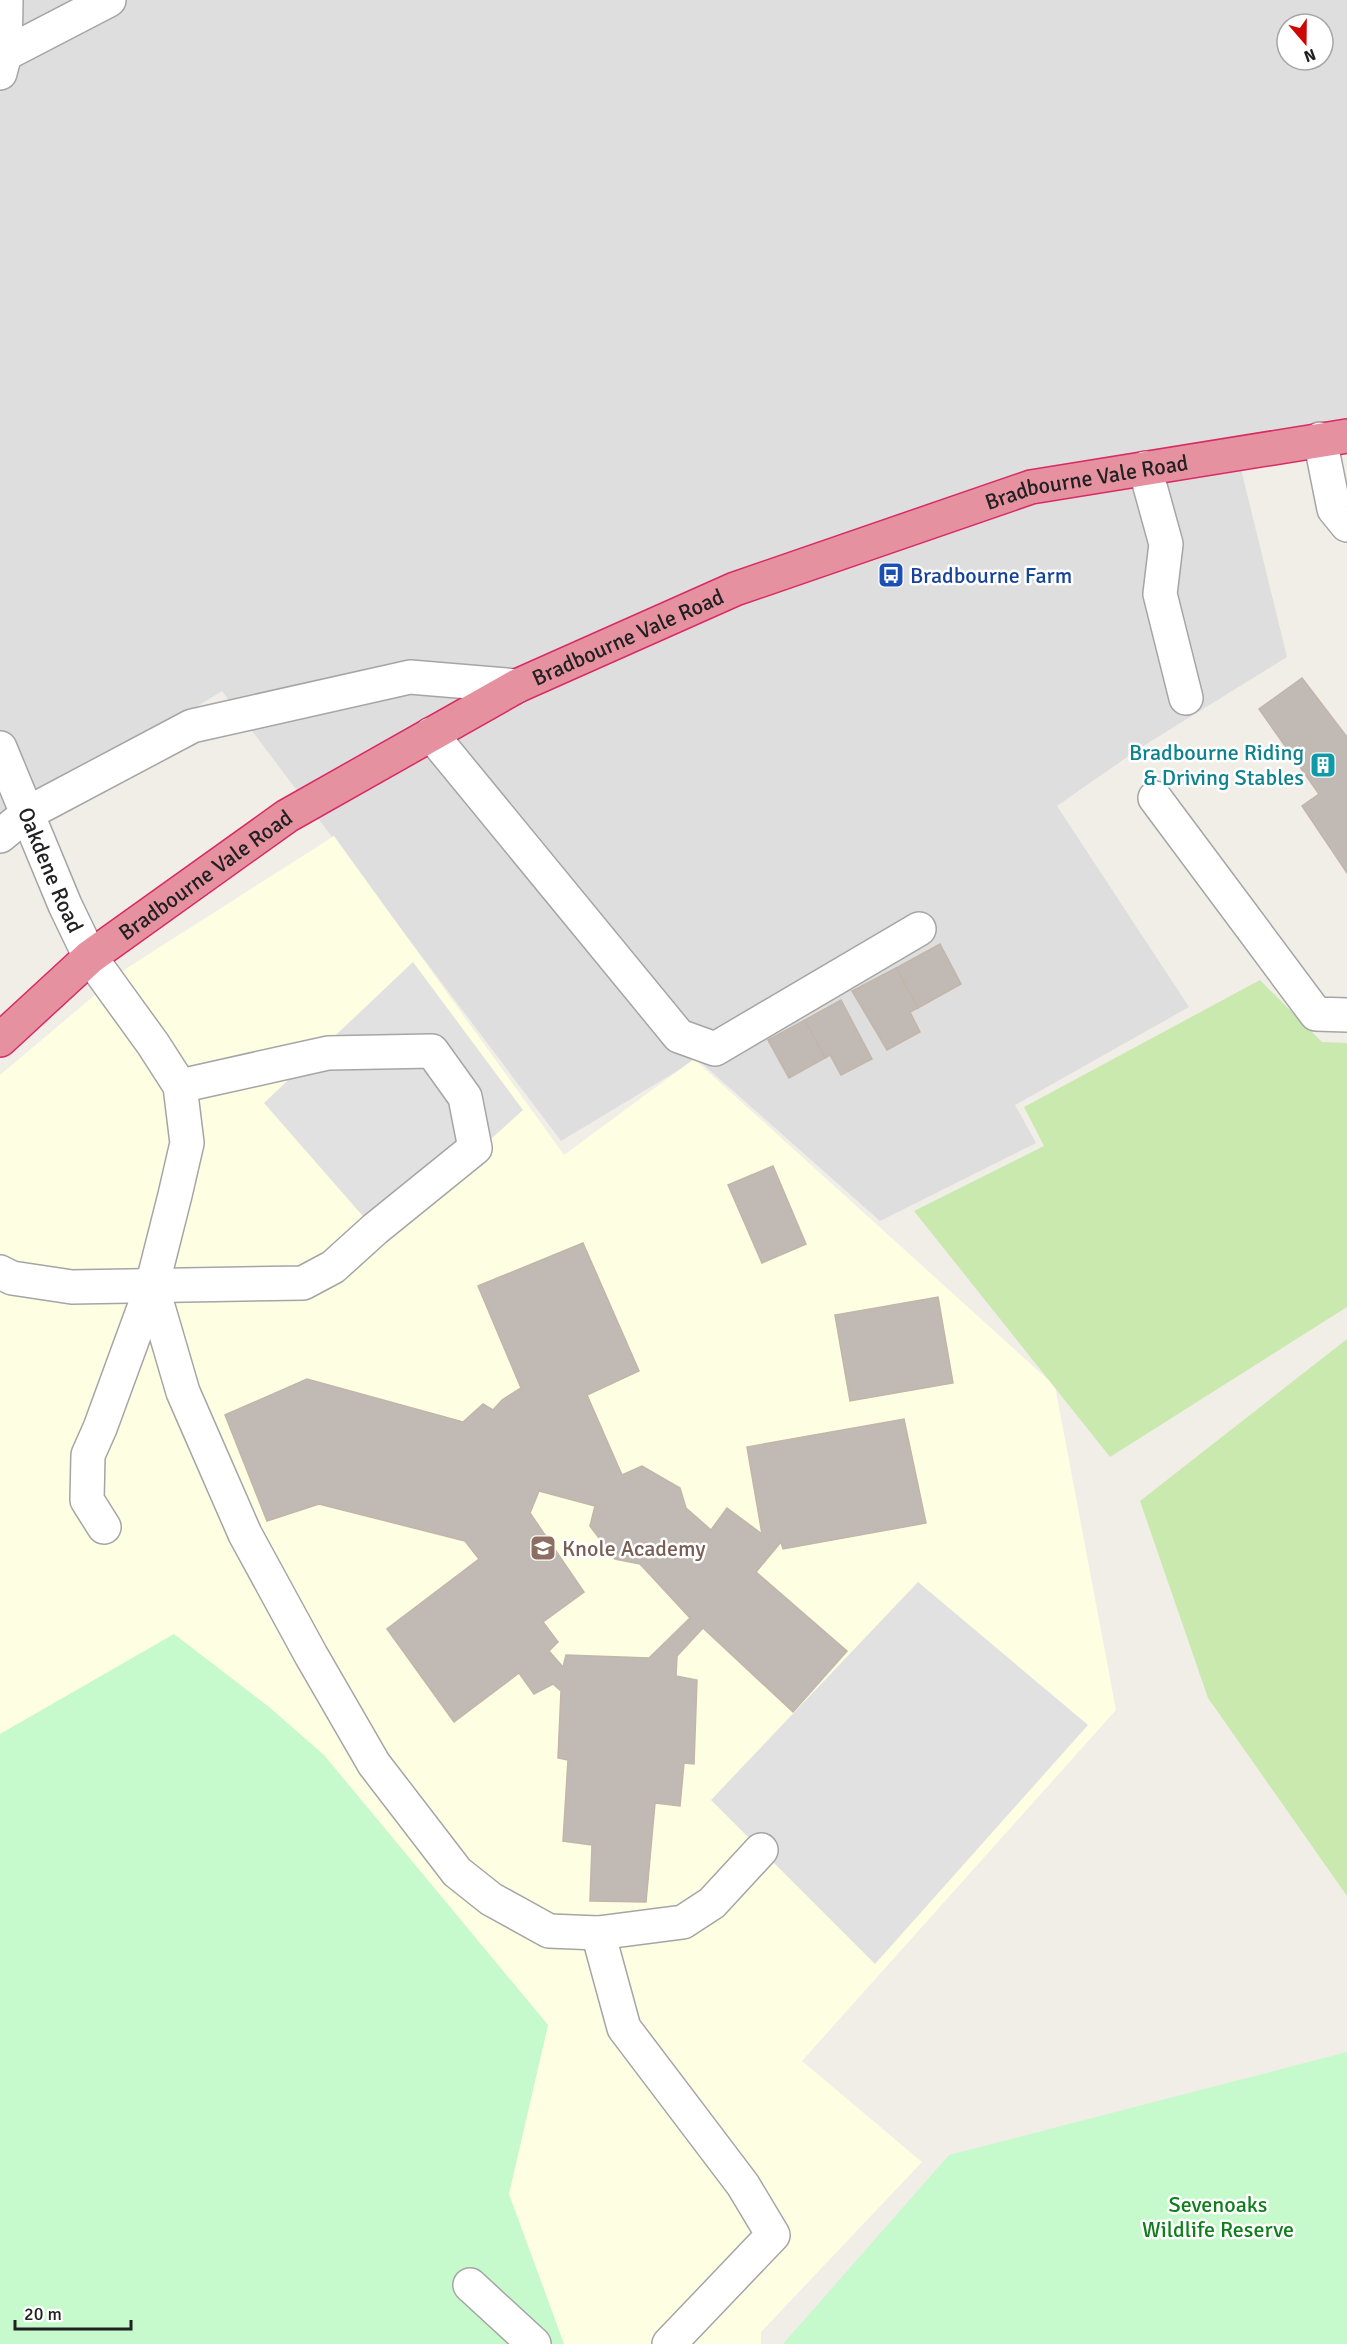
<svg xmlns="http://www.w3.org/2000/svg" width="1347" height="2344" font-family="Signika,sans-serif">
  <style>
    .residential { fill: #dfdede; fill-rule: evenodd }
    .education { fill: #fefee3 }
    .grass { fill: #cae9af }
    .park { fill: #c6f9cb }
    .parking { fill: #e1e1e1 }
    .building { fill: #c1bab4; stroke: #c2b5aa; stroke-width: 1.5; fill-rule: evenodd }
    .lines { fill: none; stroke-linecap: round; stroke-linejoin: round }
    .minor-casing { stroke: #a5a5a5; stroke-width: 36 }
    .highway-casing { stroke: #d82b63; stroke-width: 36 }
    .minor { stroke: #fff; stroke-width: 33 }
    .highway { stroke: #e6919f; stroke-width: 33 }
    .labels { text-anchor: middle; stroke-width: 5; stroke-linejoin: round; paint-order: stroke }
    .street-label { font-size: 22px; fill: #212121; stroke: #fff }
    .transit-label { font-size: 22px; fill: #164399; stroke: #fff; text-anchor: start }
    .culture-label { font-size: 22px; fill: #0d838f; stroke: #fff; text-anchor: end }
    .education-label { font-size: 22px; fill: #785e54; stroke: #fff; text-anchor: start }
    .park-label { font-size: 22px; fill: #0e7f1a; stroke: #fff }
  </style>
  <rect width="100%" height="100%" fill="#f1eee7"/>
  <path class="residential" d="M0,0h1347v450l-107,15 47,192 -147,91 -83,58 132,201 -174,98 21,38 -156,78 -183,-162 -136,82 -339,-450 -222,137zM1287,24h36v36h-36z"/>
  <path class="education" d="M334,836l230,319 130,-96 361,327 61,324 -314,351 120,101 -161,170v12h-761v-1269l127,-107z"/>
  <g class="grass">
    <path d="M1260,980l62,62 25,1v264l-237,150 -196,-246 130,-65 -20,-39z"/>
    <path d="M1347,1339v557l-139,-198 -68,-197z"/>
  </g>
  <g class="park">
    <path d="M174,1634l95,73 55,48 224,270 -39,169 55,150h-564v-610z"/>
    <path d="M1347,2052v292h-564l166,-189z"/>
  </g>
  <g class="parking">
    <path d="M413,962l110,148 -141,128 -118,-135z"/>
    <path d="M918,1582l170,143 -213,239 -164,-164z"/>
  </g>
  <g class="building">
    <path d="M1302,678l45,59v136l-45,-67 17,-12 -60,-85z"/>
    <path d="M940,944l21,40 -43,24 -22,-40z"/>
    <path d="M896,968l22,40 -8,4 10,20 -33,18 -35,-59z"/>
    <path d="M841,1000l31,59 -31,16 -11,-20 -5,3 -20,-38z"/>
    <path d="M805,1020l20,38 -36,20 -21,-38z"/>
    <path d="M773,1166l33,78 -44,19 -34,-78z"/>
    <path d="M583,1243l56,128 -52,24 35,80 20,-9 38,22 6,20 25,22 16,-22 35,26 -15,-87 157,-28 22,104 -143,26 -2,-7 -25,30 91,79 -54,61 -90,-84 -26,28 -1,20 21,4 -3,84 -10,-1 -4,43 -25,-3 -9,99 -56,-1 2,-56 -29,-4 5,-81 -10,-2 3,-67 -8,-7 -19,10 -15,-21 -65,49 -67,-93 92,-70 -14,-18 -146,-37 -52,17 -42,-106 82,-36 156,43 20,-18 10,6 9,-10 19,-12 -43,-102zM539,1491l56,15 -5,20 25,33 25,5 50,54 -41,40 -83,-3 -3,12 -14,-16 9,-9 -15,-20 41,-30 -54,-79z"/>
    <path d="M938,1297l15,86 -103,18 -15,-86z"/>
  </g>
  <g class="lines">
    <g class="minor-casing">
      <g id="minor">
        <path d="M5,54l104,-54"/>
        <path d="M0,73l5,-19 1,-54"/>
        <path d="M1320,439l14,70 13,16"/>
        <path d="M1145,468l21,76 -6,50 26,104"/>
        <path d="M431,734l248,302 36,13 204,-120"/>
        <path id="s1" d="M0,748l65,157 25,52 63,87 27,42 7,57 -12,52 -23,91 -52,142 -12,27 -1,45 17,27"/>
        <path d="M1155,798l161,216 31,1"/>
        <path d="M0,836l28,-23 164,-87 218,-49 107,9"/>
        <path d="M0,1272l12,6 60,9 231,-4 30,-16 42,-38 100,-81 -10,-51 -33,-46 -104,2 -148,33"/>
        <path d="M152,1286l31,106 62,142 66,121 63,109 83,108 34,27 58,32 49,2 85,-11 29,-19 49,-53"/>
        <path d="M598,1933l26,95 119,157 30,50 -104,109"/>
        <path d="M470,2285l64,59"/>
      </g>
    </g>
    <g class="highway-casing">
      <g id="highway">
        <path id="s2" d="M0,1040l90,-83 197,-141 230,-130 218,-97 296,-102 316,-51"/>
      </g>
    </g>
    <use href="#minor" class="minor"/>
    <use href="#highway" class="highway"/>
  </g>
  <defs>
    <g id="bus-square" transform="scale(1.35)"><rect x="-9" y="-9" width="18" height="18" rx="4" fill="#1a4fb4" stroke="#fff"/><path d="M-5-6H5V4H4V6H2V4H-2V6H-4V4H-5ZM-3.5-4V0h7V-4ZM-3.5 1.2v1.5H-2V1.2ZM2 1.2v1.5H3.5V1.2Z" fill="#fff"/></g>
    <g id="building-square" transform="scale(1.35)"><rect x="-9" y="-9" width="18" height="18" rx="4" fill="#0f9aa8" stroke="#fff"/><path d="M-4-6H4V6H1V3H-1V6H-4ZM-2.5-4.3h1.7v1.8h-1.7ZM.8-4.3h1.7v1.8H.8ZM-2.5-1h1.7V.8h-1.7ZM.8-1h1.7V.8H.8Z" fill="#fff"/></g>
    <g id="school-square" transform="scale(1.35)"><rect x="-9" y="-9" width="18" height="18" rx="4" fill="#8d6e63" stroke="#fff"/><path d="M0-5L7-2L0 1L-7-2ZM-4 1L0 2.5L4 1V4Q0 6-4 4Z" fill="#fff"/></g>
  </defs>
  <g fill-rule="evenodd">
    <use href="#bus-square" x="891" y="575"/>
    <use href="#building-square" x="1323" y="765"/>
    <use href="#school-square" x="543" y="1548"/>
  </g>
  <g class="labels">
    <g class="street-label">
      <text dy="8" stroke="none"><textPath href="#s2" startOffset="1236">Bradbourne Vale Road</textPath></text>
      <text dy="8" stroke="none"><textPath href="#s2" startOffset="750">Bradbourne Vale Road</textPath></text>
      <text dy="8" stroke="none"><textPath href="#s1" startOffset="132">Oakdene Road</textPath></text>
      <text dy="8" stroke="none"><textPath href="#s2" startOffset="264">Bradbourne Vale Road</textPath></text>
    </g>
    <g class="transit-label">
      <text x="910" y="583">Bradbourne Farm</text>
    </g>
    <g class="culture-label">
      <text x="1304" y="760">Bradbourne Riding<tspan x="1304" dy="25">&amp; Driving Stables</tspan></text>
    </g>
    <g class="education-label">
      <text x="562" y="1556">Knole Academy</text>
    </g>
    <g class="park-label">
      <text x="1218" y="2212">Sevenoaks<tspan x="1218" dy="25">Wildlife Reserve</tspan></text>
    </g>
  </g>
  <g transform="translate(1305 42) rotate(160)"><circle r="28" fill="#ffffff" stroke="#a6a6a6" stroke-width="1.5"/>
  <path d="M0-4.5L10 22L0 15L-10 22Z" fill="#cd0804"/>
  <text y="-9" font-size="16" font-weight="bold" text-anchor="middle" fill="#212121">N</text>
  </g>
  <path d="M15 2320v9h116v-9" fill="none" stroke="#212121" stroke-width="3"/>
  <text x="24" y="2320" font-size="18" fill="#212121" stroke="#ffffff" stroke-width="4.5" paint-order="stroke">20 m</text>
</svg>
